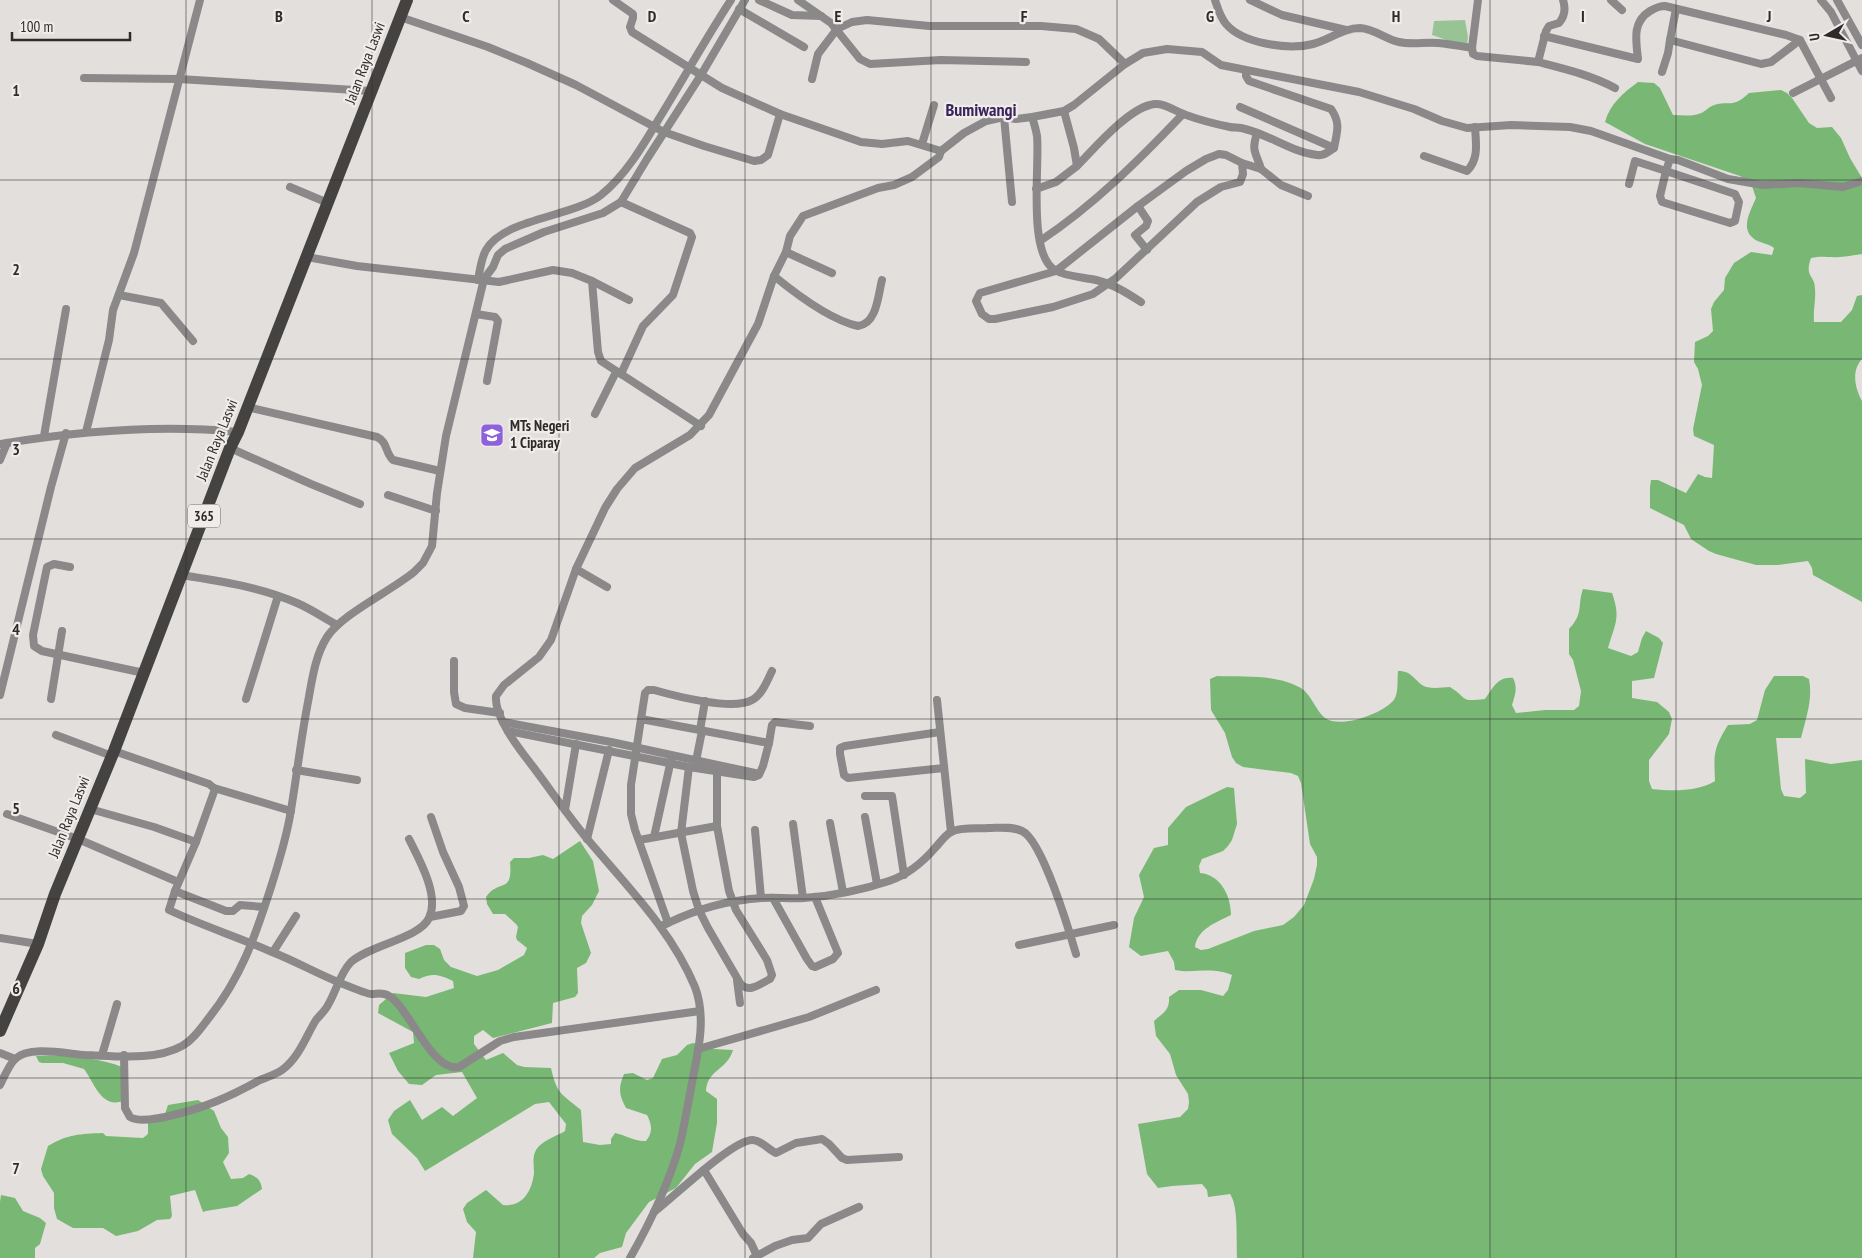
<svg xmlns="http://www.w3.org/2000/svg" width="1862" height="1258" font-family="'PT Sans Narrow',sans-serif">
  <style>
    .green { fill: #98c495 }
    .forest { fill: #78b874 }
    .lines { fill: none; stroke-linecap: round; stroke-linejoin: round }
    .minor { stroke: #8a8888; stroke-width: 8 }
    .primary { stroke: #454242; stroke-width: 12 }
    .grid { fill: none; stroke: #2e2c2b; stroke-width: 1; stroke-opacity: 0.55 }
    .labels { text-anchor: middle; stroke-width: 4.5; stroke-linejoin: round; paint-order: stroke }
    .shield { fill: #f0ece9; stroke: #686664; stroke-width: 1 }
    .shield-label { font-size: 14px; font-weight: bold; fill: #2e2c2b }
    .street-label { font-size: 15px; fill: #2e2c2b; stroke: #f0ece9 }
    .poi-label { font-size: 15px; font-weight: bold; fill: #2e2c2b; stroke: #f0ece9; text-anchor: start }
    .quarter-label { font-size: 18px; font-weight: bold; fill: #39245e; stroke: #f0ece9 }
    .grid-label { font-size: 16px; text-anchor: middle; font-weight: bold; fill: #2e2c2b; stroke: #f0ece9; stroke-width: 4.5; stroke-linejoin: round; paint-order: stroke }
  </style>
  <rect width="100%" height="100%" fill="#e3dfdc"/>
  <path class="green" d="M1465,20l3,17 -1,8 -12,-2 -23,-8 2,-14z"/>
  <g class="forest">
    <path d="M1638,82l16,1 6,5 13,27c9,0 19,2 28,-2 4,-1 7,-6 13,-8 17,-5 18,4 35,-12l32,-3 6,3 5,5 17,25 8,5 15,-1 9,11 9,20 12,20v76c-9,1 -20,4 -30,3 -8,0 -12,-1 -21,1 -7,20 4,16 4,31 1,12 -2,20 -1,33h27l11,-12 5,-14 5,-1v64c-11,12 -7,29 0,42v201l-49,-27 -1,-7 -4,-7 -30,4h-22l-40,-11 -7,-3 -18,-12 -7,-14 -34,-17v-21l1,-7h7l28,13 12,-19 7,3 7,1 2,-33 -20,-9 -1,-7 9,-44 -4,-16 -4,-7 1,-20 13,-6 5,-5 -2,-22 3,-7 10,-12 1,-12 9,-15 17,-11 21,3 2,-7c-6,-5 -16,-5 -21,-10 -13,-10 -2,-28 3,-40l-5,-15 -11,-7 -95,-32 -40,-22c5,-18 18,-29 33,-40z"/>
    <path d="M1583,589l29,4c9,25 3,31 -4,55l23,8 7,-4 4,-14 4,-7 13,7 4,5 -9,35 -22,3v17l25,4 12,10 3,7 -3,15 -20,26v21l3,8c19,2 46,3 63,-8 -1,-27 -2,-32 13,-56l22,-1 7,-4 8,-30 9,-14h29l6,3c4,20 -3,39 -8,59h-25l5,51 3,7 16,2 6,-5 -1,-34 26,5 31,-4v498h-625c-1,-17 2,-51 -7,-64l-22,3 -1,-7 -5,-6 -30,2 -14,2 -11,-14 -9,-50 42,-7 8,-8 1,-7 -1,-8 -12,-19 -6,-21 -14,-18 -2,-15c9,-8 16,-11 15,-24l10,-7h22l22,6 5,-6 4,-15c-21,-9 -38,-1 -57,-5l-1,-8 -6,-11 -27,5 -12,-9 5,-29 10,-21 -5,-22 15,-27 14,-3v-17l18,-21 41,-20 7,1 3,36 -5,16 -4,6 -5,5 -21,8 -3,7 1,7c21,2 31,23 31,42 -14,7 -34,14 -36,32l6,3 7,-1 46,-18 29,-6 11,-8 10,-12 10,-26 3,-14v-8l-7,-13 -9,-61 -3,-7 -7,-3 -48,-6 -7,-4 -4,-6 -7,-24 -14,-23 -1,-31 7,-3c27,1 59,-2 84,12 10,6 15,23 24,30 16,11 56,-4 68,-17 6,-6 4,-21 5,-30 13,0 15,7 24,14 8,5 20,2 28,2 19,12 9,15 35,12 8,-11 13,-23 28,-21 5,10 2,17 -1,27l4,8 29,-3h29l5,-4 2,-15 -8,-31 -4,-6v-25c15,-16 8,-23 14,-40z"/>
    <path d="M580,841l13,20 6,30 -7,14 -10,11 -1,7 10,30 -5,10 -9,5 1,25 -3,4 -22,6 -1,20 -59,15 -10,-8 -9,6v8l12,16 17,-7 14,12 7,2 27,1c6,27 11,26 30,42l2,32 17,3 11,-1v-5l4,-6c11,2 20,9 31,8 7,-9 6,-16 1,-26l-21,-7c-7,-13 -8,-20 -2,-34l9,-1 14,7 6,-2 9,-19 15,-4 10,-10 6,-2 21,6 19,1c-6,20 -26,20 -27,41l11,8v24l-5,29 -17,12 -19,24 -27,14 -23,31 -4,14 -22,6 -6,5h-121l3,-26 -9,-10 -4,-13 4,-6 19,-13 17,15c20,2 29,-14 31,-32 0,-8 -2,-16 2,-23 5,-9 21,-14 29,-19l1,-7 -17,-22 -14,2 -110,67 -8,-13 -25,-24 -4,-14 6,-9 16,-11 12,20 20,-13 11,9 24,-18 -15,-26 -26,3 -14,10 -13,-1 -11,-13 -9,-18 25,-10 -1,-11 -35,-19 1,-8 14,-12 33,4 28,-9 -1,-7c-13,-6 -20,-9 -34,-2l-8,-2 -6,-9v-15l21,-8h8l6,4 4,11 7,7 26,9 21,-6 26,-15 3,-7 -10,-8 -1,-3 2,-10 -2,-3 -11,-10h-12l-6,-10 -1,-7c13,-19 27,-2 24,-35l4,-4h15l14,-3 10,4z"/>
    <path d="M36,1056c25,-2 64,2 86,11l1,34c-22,8 -29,-19 -39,-32l-21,-6h-21l-3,-1z"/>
    <path d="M198,1100l16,11 7,17 7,9 1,16 -6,9 8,17 12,-1 6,-4c8,3 12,6 13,15l-25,17 -31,5 -3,1 -8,-22 -25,6 2,20 -2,3 -13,1 -19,11 -22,5 -13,-8h-30l-16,-9 -3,-11v-15l-11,-17 -2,-7 7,-23c20,-12 32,-12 55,-13l3,3 37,2 5,-4v-17l17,-3 3,-9z"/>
    <path d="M1,1195l14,3 8,13 17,7 6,5 -6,21 -5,4v10h-35v-56z"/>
  </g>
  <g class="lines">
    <g class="minor">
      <path d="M613,0l20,14v4l-3,9 2,5 90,56 58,26"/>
      <path d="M759,0l33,15 29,1"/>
      <path d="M798,0l33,23 29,36 10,5 71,-4 85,2"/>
      <path d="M1215,0c3,9 5,17 11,24 17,20 63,26 87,20 16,-4 30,-16 47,-16 15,1 25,11 39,14 12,3 26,0 39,1 11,1 22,3 34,5"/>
      <path d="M1250,0l32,15 64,15"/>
      <path d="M1478,0l-6,48 1,6 4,2 61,6 8,-31 3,-5 10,-3c6,-7 7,-14 4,-23"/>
      <path d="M1611,0l11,10"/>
      <path d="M1821,0l10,12 31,59"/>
      <path d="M1837,0l25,45"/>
      <path d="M739,9l65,38"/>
      <path d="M400,17l88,30 39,16 49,22 88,47 40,14 50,15 7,-1 7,-5 12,-41 81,28 21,2 26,-3 33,10"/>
      <path d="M1544,36l94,23c-2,-19 -6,-37 12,-48 5,-3 9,-5 15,-5l121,29 14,5 31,58"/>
      <path d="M1670,40l6,-31"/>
      <path d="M1538,62c27,7 53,13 77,26"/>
      <path d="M1662,72l6,-19 2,-13 91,24 10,-2 29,-22"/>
      <path d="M84,78l95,1 192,12"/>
      <path d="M812,79l6,-25 19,-25 15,-7 15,-2 62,6h112l35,3 23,10 26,25"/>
      <path d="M1793,93l69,-35"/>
      <path d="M1240,107l94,41"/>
      <path d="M1004,117l8,85"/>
      <path d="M1032,117c2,6 4,13 5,19 3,28 -10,118 18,134 11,7 29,7 41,10 17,4 31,13 45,22"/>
      <path d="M922,144l12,-39"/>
      <path d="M1424,156l43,15c12,-12 9,-27 8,-44"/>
      <path d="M1242,163l1,11 -3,8 -19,5 -24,15 -81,76 -23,16 -40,13 -58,12h-6l-7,-5 -6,-13 4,-8 76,-22 82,-65 48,-35 20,-12 13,-5 7,1 16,8 19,6c-5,-17 -10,-17 -4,-36"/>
      <path d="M1077,166c17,-17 49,-55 73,-61 13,-4 24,6 36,10 14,5 29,9 44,12 5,1 10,0 15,2 25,6 46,23 72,26 7,1 11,-3 17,-7 3,-16 7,-25 -3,-39l-82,-28 -3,-5v-5"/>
      <path d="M1261,169l20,16 27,11"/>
      <path d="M1666,171l69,23 4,8 -4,19 -5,2 -68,-21 -2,-6z"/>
      <path d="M1629,184l6,-23 31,10 4,-12"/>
      <path d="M290,187l38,16"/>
      <path d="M1036,189l20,-7 21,-16 -3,-18 -10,-37"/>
      <path d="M621,202l69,31 2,4 -19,58 -30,31 -22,48"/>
      <path d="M1138,206l10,15 -2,5 -11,9 12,15"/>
      <path d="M1040,241c54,-36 98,-80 143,-127"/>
      <path d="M786,252l46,21"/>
      <path d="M307,257l50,9 142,16 54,-12 19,3 20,8 6,71 3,9 100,65"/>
      <path d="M774,276c22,18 56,44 84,50 19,-2 20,-31 24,-46"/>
      <path d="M478,280c2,-10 3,-21 8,-30 18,-32 88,-33 115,-55 25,-20 43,-51 59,-78 24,-39 46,-79 71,-117"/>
      <path d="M592,281l37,19"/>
      <path d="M119,295l42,8 32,38"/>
      <path d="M476,314l19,3 3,4 -11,60"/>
      <path d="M247,407l130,30c11,5 8,16 16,23l47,11"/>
      <path d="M595,414l21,-42"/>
      <path d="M86,432l23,-92 4,-30 21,-57 66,-253"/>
      <path d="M44,436l22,-127"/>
      <path d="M0,444c79,-13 158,-20 238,-12"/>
      <path d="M230,448l81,36 49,20"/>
      <path d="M0,460l7,-17"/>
      <path d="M388,495l48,16"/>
      <path d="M70,567l-16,-3 -7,3 -14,68 1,11 8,5 102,22"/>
      <path d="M576,569l31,18"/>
      <path d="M181,575c39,6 79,12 116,28 14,6 27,15 40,22"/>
      <path d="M454,661v31l2,12 9,4 35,5"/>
      <path d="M0,695l51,-208 15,-54"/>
      <path d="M51,699l11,-68"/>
      <path d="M246,699l32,-103"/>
      <path d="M937,700l14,132"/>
      <path d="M641,719l4,-26 3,-3h6c21,6 79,21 98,10 10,-5 15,-19 20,-29"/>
      <path d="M503,722l108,20 144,31"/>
      <path d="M700,730l5,-29"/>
      <path d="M508,731l181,36 65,10 5,-2 4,-9 6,-23 -128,-24 -10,66v29l4,16 33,93 -7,3"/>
      <path d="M940,732l-95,14 -5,2v6l4,21 4,3 96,-10"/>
      <path d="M56,735l56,21"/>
      <path d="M769,743l3,-18 3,-3 35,4"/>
      <path d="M114,751l95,33 6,5 -19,53 -21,49 -6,19c34,16 69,27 103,42 23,9 44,21 66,30 5,2 29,12 33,12 7,0 12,-2 18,2 20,11 43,77 70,71l41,-26 14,-4 186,-26"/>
      <path d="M696,761l6,-30"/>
      <path d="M689,767l-8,66 12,58 6,19 9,18 32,55c8,11 20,1 30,-4l2,-4 -5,-15 -31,-50 -7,-19 -12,-65v-54"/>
      <path d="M296,770l61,10"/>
      <path d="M214,788l77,23"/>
      <path d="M865,796h27l12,79"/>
      <path d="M90,809l64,18 42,15"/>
      <path d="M565,810l11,-66"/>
      <path d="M7,814l71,25 100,43"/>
      <path d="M865,817l12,67"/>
      <path d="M830,823l13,69"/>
      <path d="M793,824l10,74"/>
      <path d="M755,830l6,68"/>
      <path d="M654,837l17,-77"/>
      <path d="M587,839l22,-89"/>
      <path d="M639,840l78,-14"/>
      <path d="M175,891l51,20h7l7,-6 24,2"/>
      <path d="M773,898l34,61 5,7 3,1 18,-8 5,-6 -23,-56"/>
      <path d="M430,917l31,-6 3,-5 -5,-19 -16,-35 -12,-35"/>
      <path d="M668,923c29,-14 62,-23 94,-25 14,-1 28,1 42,0 28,-2 58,-8 85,-17 18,-6 34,-19 46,-33 5,-5 9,-12 16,-16 10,-5 26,-3 37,-4 11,0 23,-2 34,3 20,9 47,99 54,123"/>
      <path d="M0,938l38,6"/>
      <path d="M1019,945l95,-20"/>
      <path d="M273,952l23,-36"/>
      <path d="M737,980l3,23"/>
      <path d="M698,1049l111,-32 67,-27"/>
      <path d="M0,1053l15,6"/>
      <path d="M102,1055l15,-51"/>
      <path d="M124,1055l1,53 5,9c11,7 39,-1 51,-4 28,-7 52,-18 77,-32 8,-4 17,-6 24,-11 17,-12 24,-34 34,-50 4,-5 9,-9 12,-15 8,-13 12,-32 23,-43 19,-17 69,-24 78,-44 11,-22 -10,-59 -20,-79"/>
      <path d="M0,1085c4,-8 9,-20 15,-26 14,-14 53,-5 70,-4 31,1 70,6 97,-9 11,-6 19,-18 26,-27 33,-41 47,-82 63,-132 8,-25 16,-51 20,-77 6,-36 10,-72 17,-108 4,-22 7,-46 19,-65 15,-23 64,-46 87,-65l9,-9 9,-17 5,-53 9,-57 38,-157 9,-12 5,-12 7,-6 39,-17 59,-19 18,-11 26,-43 54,-84 44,-75"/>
      <path d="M704,1170l39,64 8,9 6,13"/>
      <path d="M654,1212c19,-14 79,-73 99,-72 10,1 15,10 23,13l20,-10 26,-4 7,5 13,14 5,2 52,-3"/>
      <path d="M630,1258c20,-35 39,-75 50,-114 5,-22 9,-45 13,-67 6,-29 13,-61 2,-90 -23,-56 -68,-101 -106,-146 -20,-24 -37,-49 -55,-73 -13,-17 -40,-50 -38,-72l8,-11 35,-28 12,-17 25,-71 29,-61 12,-19 18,-21 55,-33 19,-20 49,-91 16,-48 12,-24 4,-16 13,-20 75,-28 16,-3 18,-8 27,-20 2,-6 23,-18 22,-12 18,-4 12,2 16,-2 32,-6 10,-6 51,-41 18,-11 24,-4 35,3 19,13 138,27 55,17 28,12 25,7 44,-3 59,2 21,4 79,28 8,1 50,19 35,6 36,-2 44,4 19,-6"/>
      <path d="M753,1258l22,-12 17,-6 16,-2 13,-14 38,-17"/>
    </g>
    <path class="primary" d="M0,1031l38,-87 17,-50 59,-143 116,-303 8,-16 169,-432"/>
  </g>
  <path class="grid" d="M186,0v1258M372,0v1258M559,0v1258M745,0v1258M931,0v1258M1117,0v1258M1303,0v1258M1490,0v1258M1676,0v1258M0,180h1862M0,359h1862M0,539h1862M0,719h1862M0,899h1862M0,1078h1862"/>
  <defs>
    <g id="school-square" transform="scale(1.25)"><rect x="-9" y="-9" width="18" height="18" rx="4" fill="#8d61db" stroke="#f0ece9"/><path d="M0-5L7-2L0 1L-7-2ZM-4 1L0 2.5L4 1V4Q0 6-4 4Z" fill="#fff"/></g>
  </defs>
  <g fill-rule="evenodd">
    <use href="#school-square" x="492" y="435"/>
  </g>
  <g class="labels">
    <rect class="shield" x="188" y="504.5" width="32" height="23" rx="4"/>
    <g class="shield-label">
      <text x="204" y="521">365</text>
    </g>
    <g class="street-label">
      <text transform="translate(365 63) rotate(-69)" y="5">Jalan Raya Laswi</text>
      <text transform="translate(217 440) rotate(-68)" y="5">Jalan Raya Laswi</text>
      <text transform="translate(69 817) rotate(-68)" y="5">Jalan Raya Laswi</text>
    </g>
    <g class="poi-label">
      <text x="510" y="431">MTs Negeri<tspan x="510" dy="17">1 Ciparay</tspan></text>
    </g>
    <g class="quarter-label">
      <text x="981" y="116">Bumiwangi</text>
    </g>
  </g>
  <g class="grid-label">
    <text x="279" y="22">B</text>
    <text x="466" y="22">C</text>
    <text x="652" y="22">D</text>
    <text x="838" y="22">E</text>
    <text x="1024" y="22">F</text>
    <text x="1210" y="22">G</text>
    <text x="1396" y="22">H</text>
    <text x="1583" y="22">I</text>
    <text x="1769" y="22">J</text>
    <text x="16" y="96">1</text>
    <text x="16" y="275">2</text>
    <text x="16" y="455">3</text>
    <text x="16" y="635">4</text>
    <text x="16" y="814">5</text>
    <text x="16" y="994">6</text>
    <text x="16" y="1174">7</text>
  </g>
  <g transform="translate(1827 35) rotate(261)" stroke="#f0ece9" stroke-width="4" paint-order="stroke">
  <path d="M0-4L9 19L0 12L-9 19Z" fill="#2e2c2b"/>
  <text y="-8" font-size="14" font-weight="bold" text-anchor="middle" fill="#2e2c2b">U</text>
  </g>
  <path d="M12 32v8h118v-8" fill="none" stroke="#2e2c2b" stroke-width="2.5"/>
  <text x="20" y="32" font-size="15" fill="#2e2c2b" stroke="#f0ece9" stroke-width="4" paint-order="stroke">100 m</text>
</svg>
